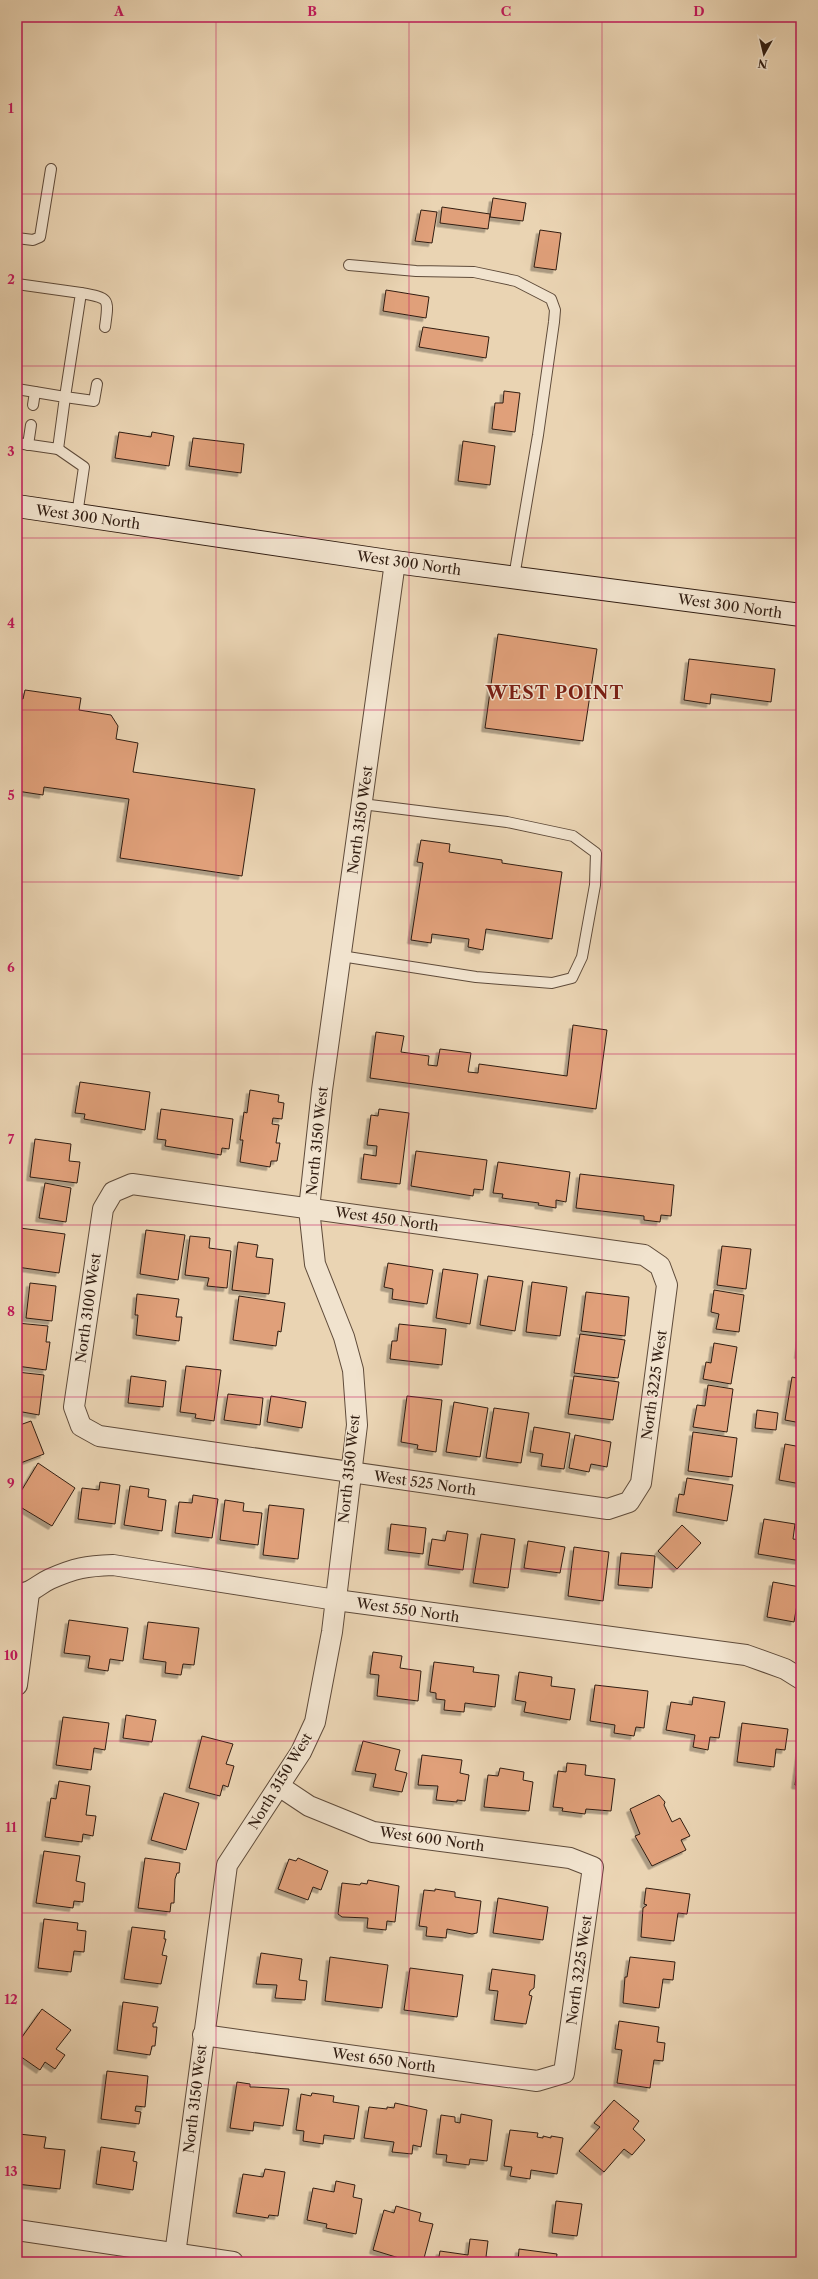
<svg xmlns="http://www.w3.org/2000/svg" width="818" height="2279" font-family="'Libre Caslon Text',serif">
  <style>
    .building { fill: #e0a07a; stroke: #311d11; filter: url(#shadow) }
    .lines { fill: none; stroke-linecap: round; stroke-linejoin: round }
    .lane-casing { stroke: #5f4b3a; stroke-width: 12 }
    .street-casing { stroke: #5f4b3a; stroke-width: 22 }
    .secondary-casing { stroke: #311d11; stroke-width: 24 }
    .lane { stroke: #f1e3ce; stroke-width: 10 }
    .street { stroke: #f1e3ce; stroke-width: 20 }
    .secondary { stroke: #f1e3ce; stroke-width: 22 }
    .grid { fill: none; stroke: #c2185b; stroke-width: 1; stroke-opacity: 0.55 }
    .labels { text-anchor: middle; stroke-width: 3; stroke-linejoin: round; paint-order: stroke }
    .street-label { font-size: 14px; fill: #311d11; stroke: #f1e3ce }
    .district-label { font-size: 18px; font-weight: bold; letter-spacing: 1px; fill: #7a1f14; stroke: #f1e3ce }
    .neatline { fill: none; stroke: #c2185b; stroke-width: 1.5 }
    .grid-label { font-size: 13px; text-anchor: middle; font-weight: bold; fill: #c2185b }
  </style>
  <defs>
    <filter id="shadow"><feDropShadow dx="-3.5" dy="3.5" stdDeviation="0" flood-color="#0004"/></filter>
  </defs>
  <rect width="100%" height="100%" fill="#ead4b3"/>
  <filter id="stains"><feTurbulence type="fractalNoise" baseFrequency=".005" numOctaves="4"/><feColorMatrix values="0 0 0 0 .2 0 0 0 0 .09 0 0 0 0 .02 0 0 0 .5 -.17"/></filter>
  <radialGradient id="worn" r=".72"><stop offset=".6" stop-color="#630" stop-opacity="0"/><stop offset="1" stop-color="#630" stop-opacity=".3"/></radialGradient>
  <g class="building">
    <path d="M493,198l33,5 -3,18 -33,-4z"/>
    <path d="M442,207l48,7 -2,15 -48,-6z"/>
    <path d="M421,210l16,2 -5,31 -17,-2z"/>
    <path d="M540,230l21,3 -5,37 -22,-3z"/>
    <path d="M386,290l43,7 -3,21 -43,-7z"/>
    <path d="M423,327l66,10 -3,21 -67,-11z"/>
    <path d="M504,391l16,2 -5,39 -23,-3 3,-26h8z"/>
    <path d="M119,432l32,5 1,-5 22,4 -5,30 -54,-8z"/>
    <path d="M193,438l51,6 -3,29 -52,-7z"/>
    <path d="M463,441l32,5 -5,39 -32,-4z"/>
    <path d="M498,634l99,15 -14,92 -98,-13z"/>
    <path d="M689,659l86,10 -4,33 -60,-8 -1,10 -26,-4z"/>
    <path d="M25,690l56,8 -2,12 32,5 7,11 -2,13 22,4 -5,29 122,17 -13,87 -122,-18 9,-59 -85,-12 -1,8 -26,-4v-93l6,1z"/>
    <path d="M421,840l29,4 -1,8 53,8v3l60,9 -10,67 -66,-10 -3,21 -15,-3 1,-8 -37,-5 -1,9 -20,-3 12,-77 -6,-1z"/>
    <path d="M573,1025l34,5 -11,79 -226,-31 6,-46 28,4 -3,16 28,4 -1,9 9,1 3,-17 31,4 -3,19 10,1 1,-9 88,12z"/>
    <path d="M80,1082l70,10 -5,38 -61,-11 1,-5 -10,-1z"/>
    <path d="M250,1090l29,5 -1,7 6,1 -2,16 -9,-1 -1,6 7,1 -3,18h4l-3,18h-6l-1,6 -30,-5 3,-22h-3l4,-28 3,1z"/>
    <path d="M161,1109l72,10 -4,30 -7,-1 -1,7 -56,-9 1,-6 -9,-1z"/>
    <path d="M379,1109l30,4 -9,71 -39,-5 3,-25 12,2 1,-10 -10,-1 4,-30 7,1z"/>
    <path d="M35,1139l36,5 -2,17 11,1 -3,21 -47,-6z"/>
    <path d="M416,1151l71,9 -4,30 -9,-1 -1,7 -62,-10z"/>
    <path d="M498,1162l72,10 -4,30 -10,-2v8l-18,-3 1,-2 -37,-5 1,-4 -10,-1z"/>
    <path d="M580,1174l94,11 -3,31 -10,-1 -1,7 -16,-2v-4l-68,-8z"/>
    <path d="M45,1183l26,5 -5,34 -27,-4z"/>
    <path d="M20,1228l45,6 -6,39 -42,-6z"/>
    <path d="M146,1230l39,5 -7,45 -38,-6z"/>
    <path d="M190,1236l20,2 -1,10 22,3 -4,37 -20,-2 2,-8 -24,-3z"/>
    <path d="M238,1242l20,3 -2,12 17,2 -4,35 -37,-4z"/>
    <path d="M722,1246l29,3 -5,40 -29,-4z"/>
    <path d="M388,1263l45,7 -6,34 -35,-5 1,-10 -9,-2z"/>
    <path d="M443,1269l35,5 -8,50 -34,-6z"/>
    <path d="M488,1276l35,5 -8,50 -35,-6z"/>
    <path d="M532,1282l35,5 -7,49 -34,-4z"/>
    <path d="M30,1283l26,3 -4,35 -26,-3z"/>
    <path d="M714,1290l30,5 -5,37 -23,-3 3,-15 -8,-2z"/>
    <path d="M586,1292l43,5 -4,39 -44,-5z"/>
    <path d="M137,1294l42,5 -3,18h6l-3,24 -43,-6 2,-20h-3z"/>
    <path d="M239,1296l46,7 -4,29 -3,-1 -2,15 -43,-6z"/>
    <path d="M17,1323l31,3 -2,16h4l-4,28 -29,-4z"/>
    <path d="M399,1324l47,5 -4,36 -52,-6 2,-18h5z"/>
    <path d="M801,1332v23h-3z"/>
    <path d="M580,1334l45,6 -7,38 -44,-5z"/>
    <path d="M714,1343l23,4 -6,37 -28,-5 3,-17 5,1z"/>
    <path d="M186,1366l35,4 -7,51 -19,-3 1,-4 -16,-2z"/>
    <path d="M17,1372l27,3 -5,40 -22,-4z"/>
    <path d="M131,1376l35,5 -3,26 -35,-4z"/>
    <path d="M574,1376l45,6 -6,38 -45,-6z"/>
    <path d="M792,1377l9,2v44l-16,-3z"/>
    <path d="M708,1385l25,4 -6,43 -34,-5 4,-22 8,1z"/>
    <path d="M228,1394l35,4 -3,27 -36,-5z"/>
    <path d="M271,1396l35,6 -4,26 -35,-6z"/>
    <path d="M407,1396l35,4 -6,52 -19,-3 1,-4 -17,-3z"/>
    <path d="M454,1402l34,6 -8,49 -34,-5z"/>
    <path d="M494,1408l35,5 -8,50 -35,-5z"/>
    <path d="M757,1410l21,3 -2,17 -21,-2z"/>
    <path d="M31,1421l13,33 -26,10 -1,-38z"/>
    <path d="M534,1427l36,6 -6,36 -23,-3 2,-12 -13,-2z"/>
    <path d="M693,1432l44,6 -5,39 -44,-6z"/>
    <path d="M575,1435l36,7 -4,25 -16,-3 -2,8 -20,-4z"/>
    <path d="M785,1444l16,3v37l-22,-4z"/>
    <path d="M38,1463l37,25 -23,38 -35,-21v-7z"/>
    <path d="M687,1478l46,7 -6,36 -51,-9 3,-18 5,1z"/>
    <path d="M100,1482l20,3 -5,39 -37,-5 4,-31 17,2z"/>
    <path d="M130,1486l19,3 -1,8 18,3 -4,31 -38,-6z"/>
    <path d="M193,1495l25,4 -6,39 -37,-5 4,-31 13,1z"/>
    <path d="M225,1500l19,3 -1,8 19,2 -4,32 -38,-5z"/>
    <path d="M269,1505l35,4 -6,50 -35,-4z"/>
    <path d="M764,1519l31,5 -2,15 8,1v21l-43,-7z"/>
    <path d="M391,1524l35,4 -3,26 -35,-4z"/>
    <path d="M682,1525l19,18 -24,26 -19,-18z"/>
    <path d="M447,1531l21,3 -5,36 -35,-5 4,-26 13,2z"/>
    <path d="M481,1534l34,5 -7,49 -35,-5z"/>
    <path d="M528,1541l37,6 -5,26 -36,-5z"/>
    <path d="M574,1547l35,5 -6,49 -35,-5z"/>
    <path d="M621,1553l34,3 -3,32 -34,-3z"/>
    <path d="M773,1582l27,5 -6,35 -27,-5z"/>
    <path d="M69,1620l59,8 -5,33 -13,-2 -2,12 -20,-3 2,-12 -26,-3z"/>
    <path d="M148,1622l51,6 -5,37 -11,-1 -2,11 -16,-2 1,-11 -23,-3z"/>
    <path d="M373,1652l29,4 -2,12 21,3 -3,30 -41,-5 2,-21 -9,-1z"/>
    <path d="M434,1662l40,5 -1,5 26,3 -4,32 -30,-4 -1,9 -20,-2 1,-10 -9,-1v-6l-6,-1z"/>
    <path d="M519,1672l33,5 -1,9 24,3 -5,31 -46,-8 2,-10 -11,-2z"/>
    <path d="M595,1685l53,6 -4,37 -8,-1 -2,9 -20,-3 1,-8 -25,-4z"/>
    <path d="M693,1697l32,5 -6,36 -9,-1 -2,13 -15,-3 2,-12 -29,-5 5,-28 21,3z"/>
    <path d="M126,1715l30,5 -4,22 -29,-4z"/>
    <path d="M63,1717l46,6 -4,27 -11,-2 -3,22 -35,-5z"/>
    <path d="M742,1723l46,6 -3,21 -9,-1 -2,18 -37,-5z"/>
    <path d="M202,1736l31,8 -7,20 8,2 -6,21 -5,-2 -3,11 -31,-8z"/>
    <path d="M363,1741l37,9 -5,20 12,3 -5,19 -29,-5 3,-13 -21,-3z"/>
    <path d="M800,1749h1v37l-6,-1z"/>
    <path d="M422,1755l40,5 -2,13 9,2 -4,26 -8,-1v2l-21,-2 2,-14 -20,-1z"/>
    <path d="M567,1763l19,2 -1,10 30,4 -4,32 -25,-2 -1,5 -23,-3 1,-3 -10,-1 5,-36 8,1z"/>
    <path d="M500,1768l24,4 -1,8 10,2 -4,29 -45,-4 4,-32 10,1z"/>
    <path d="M59,1781l31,5 -4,29 10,1 -3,20 -10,-2 -1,8 -37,-5 6,-39 5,1z"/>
    <path d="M164,1793l35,10 -13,47 -35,-10z"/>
    <path d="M659,1795l6,7 -1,3 8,17 8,-4 10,18 -9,4 5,10 -34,16 -17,-30 5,-2 -10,-25z"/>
    <path d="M44,1851l36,5 -4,25 9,2 -2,19 -9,-1 -1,7 -37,-5z"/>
    <path d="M145,1858l35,5 -1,10h-2l-2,6 -1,24h-3l-1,9 -32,-4z"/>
    <path d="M298,1858l30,13 -7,19 -8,-3 -5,13 -30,-11 11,-30 7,2z"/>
    <path d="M368,1880l31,6 -4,36 -8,-1 -1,9 -19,-2 1,-10 -26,-1 -4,-3 4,-31 18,2 1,-2 6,1z"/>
    <path d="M646,1888l44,6 -3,20 -9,-1 -4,28 -33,-4 2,-29 4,-3 -3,-1z"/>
    <path d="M435,1889l20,3v5l26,4 -4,32 -5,1 -25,-5 -1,9 -20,-2 1,-9 -8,-1 5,-36 11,1z"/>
    <path d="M498,1898l50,9 -5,33 -50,-7z"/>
    <path d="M44,1919l34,4 -1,7 9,1 -2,21 -10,-1 -3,21 -33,-4z"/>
    <path d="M132,1927l33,4 -1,8h2l-4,16 5,1 -6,28 -37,-5z"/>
    <path d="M261,1953l41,6 -3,21 8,1 -2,19 -30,-2 2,-13 -21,-1z"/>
    <path d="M330,1957l58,8 -6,43 -57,-7z"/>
    <path d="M630,1957l45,5 -2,18 -10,-1 -4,29 -36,-5 2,-26h2z"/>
    <path d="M410,1968l53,7 -6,42 -53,-7z"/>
    <path d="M492,1969l43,6 -1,13 -4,3 -1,4 3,1 -6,28 -32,-4 4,-29 -9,-1z"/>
    <path d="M123,2002l35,5 -3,16h-2v4h4l-2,19h-3l-2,9 -33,-5z"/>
    <path d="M42,2009l29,21 -15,19 9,6 -10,14 -10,-7 -5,8 -23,-16v-10z"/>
    <path d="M619,2021l40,6 -2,15 8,1 -2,18 -9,-1 -4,28 -33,-5 5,-33 -7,-1z"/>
    <path d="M107,2071l41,5 -3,31 -9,-1 -1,5 6,1 -2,12 -38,-5z"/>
    <path d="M237,2082l13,2v3h4l35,2 -6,37 -29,-4 -1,9 -23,-3z"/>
    <path d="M312,2093l22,3 -1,6 26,4 -5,33 -30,-4 -1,9 -20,-3 1,-10 -8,-1 5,-36 10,2z"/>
    <path d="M614,2100l25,21 -6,8 12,11 -13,15 -8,-6 -20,23 -25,-21 21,-24 -6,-4z"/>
    <path d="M395,2103l32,7 -6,37 -8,-2 -1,9 -20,-2 2,-10 -30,-4 5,-31 18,2v-2l7,1z"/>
    <path d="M461,2114l31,6 -5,41 -17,-2 -1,6 -23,-3 1,-7 -11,-1 5,-39 14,2v5l5,1z"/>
    <path d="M510,2130l28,3 -1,4 6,1v-2l8,2v-2l12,2 -6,36 -26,-4 -1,9 -20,-3 2,-9 -8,-1z"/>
    <path d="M19,2134l27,3 -2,11 21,2 -5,39 -43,-5z"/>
    <path d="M101,2147l34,5 -2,9 4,1 -4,28 -37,-6z"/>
    <path d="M265,2169l20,3 -7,44 -9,-1 -1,3 -32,-5 7,-39 20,3z"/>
    <path d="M336,2181l19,4 -2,12 9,2 -6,35 -30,-6 1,-4 -20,-4 6,-32 21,4z"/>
    <path d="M556,2201l26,3 -5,32 -25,-3z"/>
    <path d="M396,2206l25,7 -2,8 14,3 -10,38h-11l-39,-12 11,-40 10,3z"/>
    <path d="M470,2239l18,2 -2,16 12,1 -1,4h-59l2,-11 28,4z"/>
    <path d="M519,2249l38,5 -1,8h-38z"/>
    <path d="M612,2259l20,2v1h-20z"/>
  </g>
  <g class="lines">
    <g class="lane-casing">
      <g id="lane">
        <path d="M17,238l16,2 7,-3 11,-68"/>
        <path d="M349,265l67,6 58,1 42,9 35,18 4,11 -1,12 -16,113 -24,142"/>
        <path d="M17,284l64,9 -16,104 29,4 3,-17"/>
        <path d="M81,293c29,5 28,5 24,34"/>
        <path d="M17,389l48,8 -7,52 -41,-6"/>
        <path d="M33,405l2,-13"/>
        <path d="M28,445l3,-20"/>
        <path d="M58,449l26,18 -7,48"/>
        <path d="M341,956l135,21 76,6 20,-5 10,-21 13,-72 1,-32 -23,-17 -66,-14 -145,-18"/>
      </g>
    </g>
    <g class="street-casing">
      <g id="street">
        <path d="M132,1184l512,71 16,11 7,19 -26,198 -12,19 -21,7 -509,-73 -18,-10 -7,-19 29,-198 10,-17z"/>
        <path d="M17,1594c16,-1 20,-9 33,-15 25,-11 36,-13 63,-14l223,35 410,55 39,14 16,10"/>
        <path d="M17,1685l12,-92"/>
        <path d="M203,2035l334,46 27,-8 29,-206 -23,-9 -197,-26 -64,-26 -30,-20"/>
        <path d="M17,2230l216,32"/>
        <path d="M174,2262l53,-397 74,-113 14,-30 17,-90 25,-207 -4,-55 -9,-33 -29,-73 -6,-55 13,-119 73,-528"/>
      </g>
    </g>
    <g class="secondary-casing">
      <path id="secondary" d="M17,506l378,56 406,53"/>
    </g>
    <use href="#lane" class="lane"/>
    <use href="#street" class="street"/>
    <use href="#secondary" class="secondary"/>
  </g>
  <path class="grid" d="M216,17v2245M409,17v2245M602,17v2245M17,194h784M17,366h784M17,538h784M17,710h784M17,882h784M17,1054h784M17,1225h784M17,1397h784M17,1569h784M17,1741h784M17,1913h784M17,2085h784"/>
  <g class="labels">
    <g class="street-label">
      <text transform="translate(88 517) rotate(8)" y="5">West 300 North</text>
      <text transform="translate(409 563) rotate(8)" y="5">West 300 North</text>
      <text transform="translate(730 606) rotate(8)" y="5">West 300 North</text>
      <text transform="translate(360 820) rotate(-82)" y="5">North 3150 West</text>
      <text transform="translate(317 1141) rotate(-84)" y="5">North 3150 West</text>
      <text transform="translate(387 1219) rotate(8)" y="5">West 450 North</text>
      <text transform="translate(88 1308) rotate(-82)" y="5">North 3100 West</text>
      <text transform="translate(654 1385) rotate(-82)" y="5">North 3225 West</text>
      <text transform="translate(349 1469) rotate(-84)" y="5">North 3150 West</text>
      <text transform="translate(425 1483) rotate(8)" y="5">West 525 North</text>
      <text transform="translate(408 1610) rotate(8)" y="5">West 550 North</text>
      <text transform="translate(280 1781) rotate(-59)" y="5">North 3150 West</text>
      <text transform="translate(432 1839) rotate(8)" y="5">West 600 North</text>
      <text transform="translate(579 1970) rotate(-82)" y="5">North 3225 West</text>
      <text transform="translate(384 2060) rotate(8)" y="5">West 650 North</text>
      <text transform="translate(195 2099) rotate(-83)" y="5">North 3150 West</text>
    </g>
    <g class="district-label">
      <text x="555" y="699">WEST POINT</text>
    </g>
  </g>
  <rect width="818" height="2279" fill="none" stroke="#ead4b3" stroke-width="44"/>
  <g transform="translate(764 54) rotate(188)" stroke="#f1e3ce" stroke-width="3" paint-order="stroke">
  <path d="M0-3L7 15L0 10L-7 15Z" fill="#311d11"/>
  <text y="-6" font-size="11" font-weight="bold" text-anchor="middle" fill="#311d11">N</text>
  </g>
  <rect x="22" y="22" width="774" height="2235" class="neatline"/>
  <g class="grid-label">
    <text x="119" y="16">A</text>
    <text x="312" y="16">B</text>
    <text x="506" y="16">C</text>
    <text x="699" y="16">D</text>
    <text x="11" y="113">1</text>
    <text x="11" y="284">2</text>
    <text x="11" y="456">3</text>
    <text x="11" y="628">4</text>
    <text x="11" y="800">5</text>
    <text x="11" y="972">6</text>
    <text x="11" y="1144">7</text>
    <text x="11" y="1316">8</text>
    <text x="11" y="1488">9</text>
    <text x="11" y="1660">10</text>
    <text x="11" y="1832">11</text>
    <text x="11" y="2004">12</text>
    <text x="11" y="2176">13</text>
  </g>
  <rect width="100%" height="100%" filter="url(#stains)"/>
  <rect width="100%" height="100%" fill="url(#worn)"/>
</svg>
